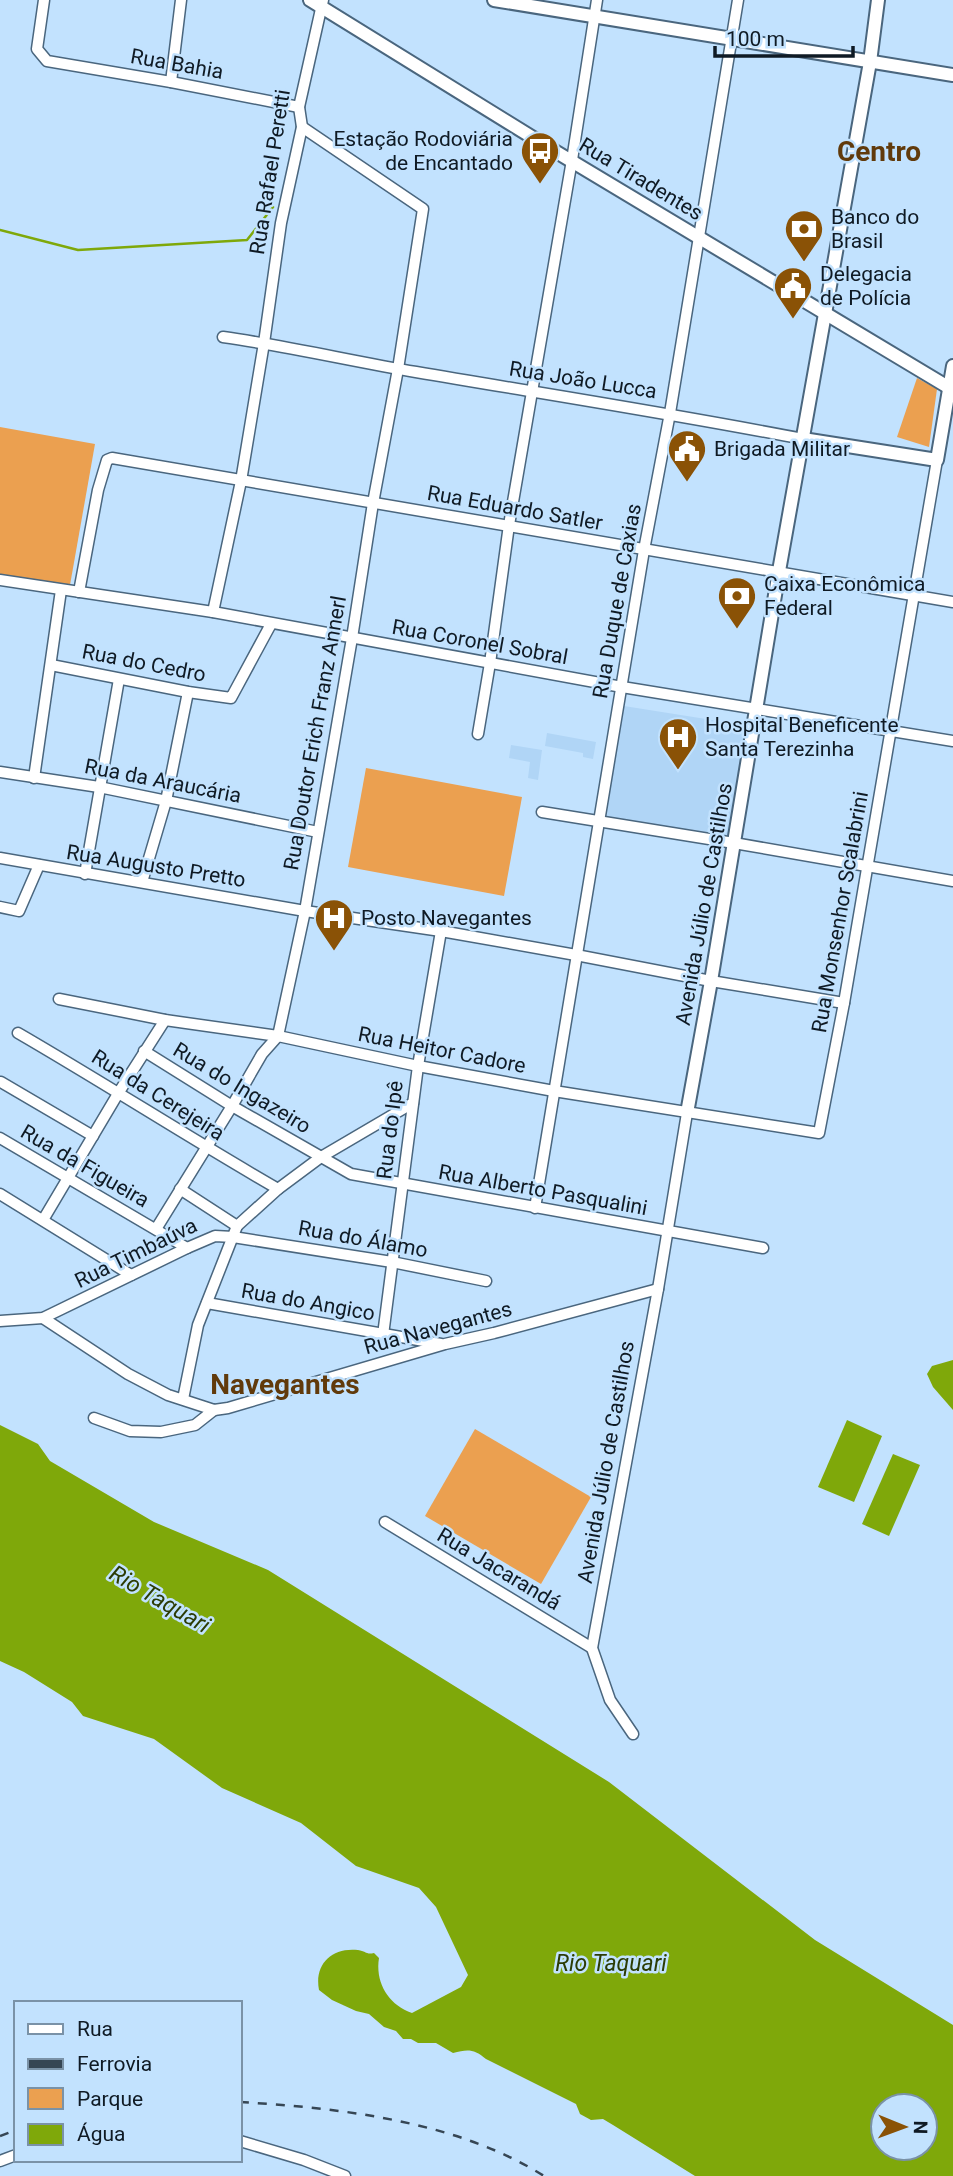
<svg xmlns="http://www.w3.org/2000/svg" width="953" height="2176" font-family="Roboto,sans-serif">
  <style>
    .built { fill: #b0d5f6 }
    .green { fill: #eba050 }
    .water { fill: #7fa80a; fill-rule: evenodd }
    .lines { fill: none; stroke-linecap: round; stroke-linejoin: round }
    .stream { stroke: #7fa80a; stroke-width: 2.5 }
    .minor-casing { stroke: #4a667e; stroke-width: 13 }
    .tertiary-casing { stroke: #4a667e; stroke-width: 16 }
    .minor { stroke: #fff; stroke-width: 10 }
    .tertiary { stroke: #fff; stroke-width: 12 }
    .rail { stroke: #364654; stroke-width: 2.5; stroke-dasharray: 9 9; stroke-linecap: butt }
    .labels { text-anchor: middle; stroke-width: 5; stroke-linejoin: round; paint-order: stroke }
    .street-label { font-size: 21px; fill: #0f1a24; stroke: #c2e2fe }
    .poi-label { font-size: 21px; fill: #0f1a24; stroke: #c2e2fe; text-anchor: start }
    .water-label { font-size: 23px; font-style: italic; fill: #2c3c05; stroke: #c2e2fe }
    .district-label { font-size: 28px; font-weight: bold; fill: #613a0b; stroke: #c2e2fe }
  </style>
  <rect width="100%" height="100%" fill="#c2e2fe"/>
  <g class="built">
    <path d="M624,706l126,20 -18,110 -126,-19z"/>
    <path d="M547,733l49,9 -3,17 -10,-2v-4l-38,-7z"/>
    <path d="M511,745l31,5 -4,30 -10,-2 2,-16 -21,-4z"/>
  </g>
  <g class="green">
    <path d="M917,378l20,11 -8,58 -32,-10z"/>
    <path d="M0,427l95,17 -25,141 -70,-11z"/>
    <path d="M366,768l156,29 -18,99 -156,-29z"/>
    <path d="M475,1429l116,68 -50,87 -116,-68z"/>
  </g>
  <g class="water">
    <path d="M953,1360v50l-20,-23 -6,-13 5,-8z"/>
    <path d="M847,1420l35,16 -28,66 -36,-15z"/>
    <path d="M0,1425l38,19 12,17 104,61 114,48 341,212 206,158 138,85v151h-258l-82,-51 -10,-6 -12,1 -11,-6 -4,-10 -90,-45c-12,-10 -18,-10 -33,-6l-17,-10h-18l-7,-4h-8l-7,-8 -12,-4 -15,-13 -13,-3 -24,-11 -13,-10c-5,-26 13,-43 39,-40 8,1 8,5 16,3l5,5c-4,24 9,47 33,55l49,-26 7,-12 -32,-68 -17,-19 -63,-22 -55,-43 -79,-35 -68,-49 -71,-23 -11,-14 -48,-30 -24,-11zM883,2106h42v42h-42z"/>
    <path d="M893,1454l27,11 -31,71 -27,-12z"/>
  </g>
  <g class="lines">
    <path class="stream" d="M0,230l78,20 169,-10 26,-33"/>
    <g class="minor-casing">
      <g id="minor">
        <path d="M44,0l-7,49 10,12 124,21 128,25"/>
        <path d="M171,82l10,-82"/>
        <path d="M223,337c64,9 128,24 193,35 129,22 259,42 387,67"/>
        <path d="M0,580l213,32 409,75 331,54"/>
        <path d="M79,592l19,-102 9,-30 5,-2 841,144"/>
        <path d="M213,612l28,-131 23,-138 17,-120 21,-96 -3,-20 24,-107"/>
        <path d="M51,665l137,27 43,6 40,-74"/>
        <path d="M478,734l12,-71 19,-138 63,-365 25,-160"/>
        <path d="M0,772l99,15 219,45"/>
        <path d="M34,778l27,-188"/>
        <path d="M542,812l192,31 219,38"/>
        <path d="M0,858l305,53 136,20 135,24 135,26 133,22"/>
        <path d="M85,874l34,-195"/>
        <path d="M142,882l24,-81 22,-109"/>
        <path d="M0,907l19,4 20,-46"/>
        <path d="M59,999l106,21 113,16 140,30 136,25 265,42 25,-130 93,-543"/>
        <path d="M18,1033c88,51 173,106 260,156"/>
        <path d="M144,1051l88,55 119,68 412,74"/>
        <path d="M1,1082l92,54"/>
        <path d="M0,1138l187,110"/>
        <path d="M180,1189l57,37"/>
        <path d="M0,1194l131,81"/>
        <path d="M535,1208l109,-658 26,-137 68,-413"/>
        <path d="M43,1220l76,-128 46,-72"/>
        <path d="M156,1229l76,-123 30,-52 16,-18 27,-125 47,-273 21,-135 25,-134 25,-160 -121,-82"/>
        <path d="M207,1303l234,41"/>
        <path d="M43,1318l85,56 40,21 46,15 14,-2 217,-64 49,-11 164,-44"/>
        <path d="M0,1321l43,-3 144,-70 28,-12 18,1 159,25 94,19"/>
        <path d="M383,1335l35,-269 23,-135"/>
        <path d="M183,1399l15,-74 39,-99 41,-37 43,-32 92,-54"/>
        <path d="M94,1418l36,13 31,1 34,-7 19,-15"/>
        <path d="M385,1522l207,126"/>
        <path d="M633,1734l-23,-34 -18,-52 66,-359 29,-176"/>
        <path d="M240,2141l64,19 41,16"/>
        <path d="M0,2161l16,-6"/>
      </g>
    </g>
    <g class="tertiary-casing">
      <g id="tertiary">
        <path d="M310,0l238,147 405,243"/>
        <path d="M494,0l459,75"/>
        <path d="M803,439l134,21 16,-94"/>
        <path d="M687,1113l24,-132 68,-410 91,-509 8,-62"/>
      </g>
    </g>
    <use href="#minor" class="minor"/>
    <use href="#tertiary" class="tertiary"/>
    <g class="rail">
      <path d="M240,2102c100,6 217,19 304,74"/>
      <path d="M0,2136l16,-6"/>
    </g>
  </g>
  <defs>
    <g id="bus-pin" transform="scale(2.0125)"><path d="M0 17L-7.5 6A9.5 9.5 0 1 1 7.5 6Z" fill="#8a5206" stroke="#c2e2fe"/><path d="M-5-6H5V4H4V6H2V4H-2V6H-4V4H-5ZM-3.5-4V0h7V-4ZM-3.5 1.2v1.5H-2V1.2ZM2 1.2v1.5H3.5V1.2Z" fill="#fff"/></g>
    <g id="bank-pin" transform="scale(2.0125)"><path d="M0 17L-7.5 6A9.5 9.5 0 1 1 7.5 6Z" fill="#8a5206" stroke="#c2e2fe"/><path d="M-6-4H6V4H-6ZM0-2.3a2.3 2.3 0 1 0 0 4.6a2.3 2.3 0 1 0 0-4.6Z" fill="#fff"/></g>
    <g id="civic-pin" transform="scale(2.0125)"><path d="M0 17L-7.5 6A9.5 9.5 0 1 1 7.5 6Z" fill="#8a5206" stroke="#c2e2fe"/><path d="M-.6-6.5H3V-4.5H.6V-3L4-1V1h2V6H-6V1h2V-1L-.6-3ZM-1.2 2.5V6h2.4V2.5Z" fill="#fff"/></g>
    <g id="hospital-pin" transform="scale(2.0125)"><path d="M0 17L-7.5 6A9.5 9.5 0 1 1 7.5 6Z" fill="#8a5206" stroke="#c2e2fe"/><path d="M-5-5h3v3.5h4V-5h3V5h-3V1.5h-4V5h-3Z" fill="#fff"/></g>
  </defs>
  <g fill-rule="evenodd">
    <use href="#bus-pin" x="540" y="151"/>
    <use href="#bank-pin" x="804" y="229"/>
    <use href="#civic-pin" x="793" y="286"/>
    <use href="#civic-pin" x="687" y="449"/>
    <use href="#bank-pin" x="737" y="596"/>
    <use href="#hospital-pin" x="678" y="737"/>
    <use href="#hospital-pin" x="334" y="918"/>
  </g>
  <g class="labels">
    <g class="street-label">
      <text transform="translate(177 64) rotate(10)" y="7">Rua Bahia</text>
      <text transform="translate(270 172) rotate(-81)" y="7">Rua Rafael Peretti</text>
      <text transform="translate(641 179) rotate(31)" y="7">Rua Tiradentes</text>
      <text transform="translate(583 380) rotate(9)" y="7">Rua João Lucca</text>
      <text transform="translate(515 508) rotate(10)" y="7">Rua Eduardo Satler</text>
      <text transform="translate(617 601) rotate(-80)" y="7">Rua Duque de Caxias</text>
      <text transform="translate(480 642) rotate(10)" y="7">Rua Coronel Sobral</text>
      <text transform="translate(144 663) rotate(11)" y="7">Rua do Cedro</text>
      <text transform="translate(315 733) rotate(-80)" y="7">Rua Doutor Erich Franz Annerl</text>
      <text transform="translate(163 781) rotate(11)" y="7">Rua da Araucária</text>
      <text transform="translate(156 866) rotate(9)" y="7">Rua Augusto Pretto</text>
      <text transform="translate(704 904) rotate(-80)" y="7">Avenida Júlio de Castilhos</text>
      <text transform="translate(840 912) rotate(-80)" y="7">Rua Monsenhor Scalabrini</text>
      <text transform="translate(442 1050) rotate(11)" y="7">Rua Heitor Cadore</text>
      <text transform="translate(242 1088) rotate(31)" y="7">Rua do Ingazeiro</text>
      <text transform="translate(158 1095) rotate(32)" y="7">Rua da Cerejeira</text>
      <text transform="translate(390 1130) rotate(-83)" y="7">Rua do Ipê</text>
      <text transform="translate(85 1166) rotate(30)" y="7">Rua da Figueira</text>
      <text transform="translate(543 1190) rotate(10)" y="7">Rua Alberto Pasqualini</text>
      <text transform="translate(363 1239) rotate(10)" y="7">Rua do Álamo</text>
      <text transform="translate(136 1253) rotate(-26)" y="7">Rua Timbaúva</text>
      <text transform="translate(308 1302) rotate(10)" y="7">Rua do Angico</text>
      <text transform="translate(438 1328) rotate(-15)" y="7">Rua Navegantes</text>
      <text transform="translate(606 1462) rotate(-80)" y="7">Avenida Júlio de Castilhos</text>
      <text transform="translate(499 1569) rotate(31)" y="7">Rua Jacarandá</text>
    </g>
    <g class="poi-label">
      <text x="513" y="146" text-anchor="end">Estação Rodoviária<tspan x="513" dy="24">de Encantado</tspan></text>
      <text x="831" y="224">Banco do<tspan x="831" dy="24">Brasil</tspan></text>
      <text x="820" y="281">Delegacia<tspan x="820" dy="24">de Polícia</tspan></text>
      <text x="714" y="456">Brigada Militar</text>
      <text x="764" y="591">Caixa Econômica<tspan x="764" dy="24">Federal</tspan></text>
      <text x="705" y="732">Hospital Beneficente<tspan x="705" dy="24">Santa Terezinha</tspan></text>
      <text x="361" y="925">Posto Navegantes</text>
    </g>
    <g class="water-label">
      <text transform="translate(160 1599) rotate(30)" y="8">Rio Taquari</text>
      <text x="611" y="1971">Rio Taquari</text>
    </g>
    <g class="district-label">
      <text x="879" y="161">Centro</text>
      <text x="285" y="1394">Navegantes</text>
    </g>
  </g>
  <rect x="14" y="2001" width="228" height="161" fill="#c2e2fe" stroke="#7a92a7" stroke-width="2"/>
  <rect x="28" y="2024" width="35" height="10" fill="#ffffff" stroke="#7a92a7" stroke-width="2"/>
  <text x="77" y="2036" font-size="21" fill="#0f1a24">Rua</text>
  <rect x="28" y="2059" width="35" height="10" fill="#364654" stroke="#7a92a7" stroke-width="2"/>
  <text x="77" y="2071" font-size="21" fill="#0f1a24">Ferrovia</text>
  <rect x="28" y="2088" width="35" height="21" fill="#eba050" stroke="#7a92a7" stroke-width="2"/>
  <text x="77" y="2106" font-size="21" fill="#0f1a24">Parque</text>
  <rect x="28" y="2124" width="35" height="21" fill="#7fa80a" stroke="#7a92a7" stroke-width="2"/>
  <text x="77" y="2141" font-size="21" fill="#0f1a24">Água</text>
  <g transform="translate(904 2127) rotate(91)"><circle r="33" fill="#c2e2fe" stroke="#7a92a7" stroke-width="2"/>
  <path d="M0-5L12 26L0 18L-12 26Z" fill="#8a5206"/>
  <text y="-10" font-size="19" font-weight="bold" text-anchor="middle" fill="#0f1a24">N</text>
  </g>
  <path d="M715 46v10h138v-10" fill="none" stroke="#0f1a24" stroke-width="3.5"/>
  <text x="726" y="46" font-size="21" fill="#0f1a24" stroke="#c2e2fe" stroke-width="5" paint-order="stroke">100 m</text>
</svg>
